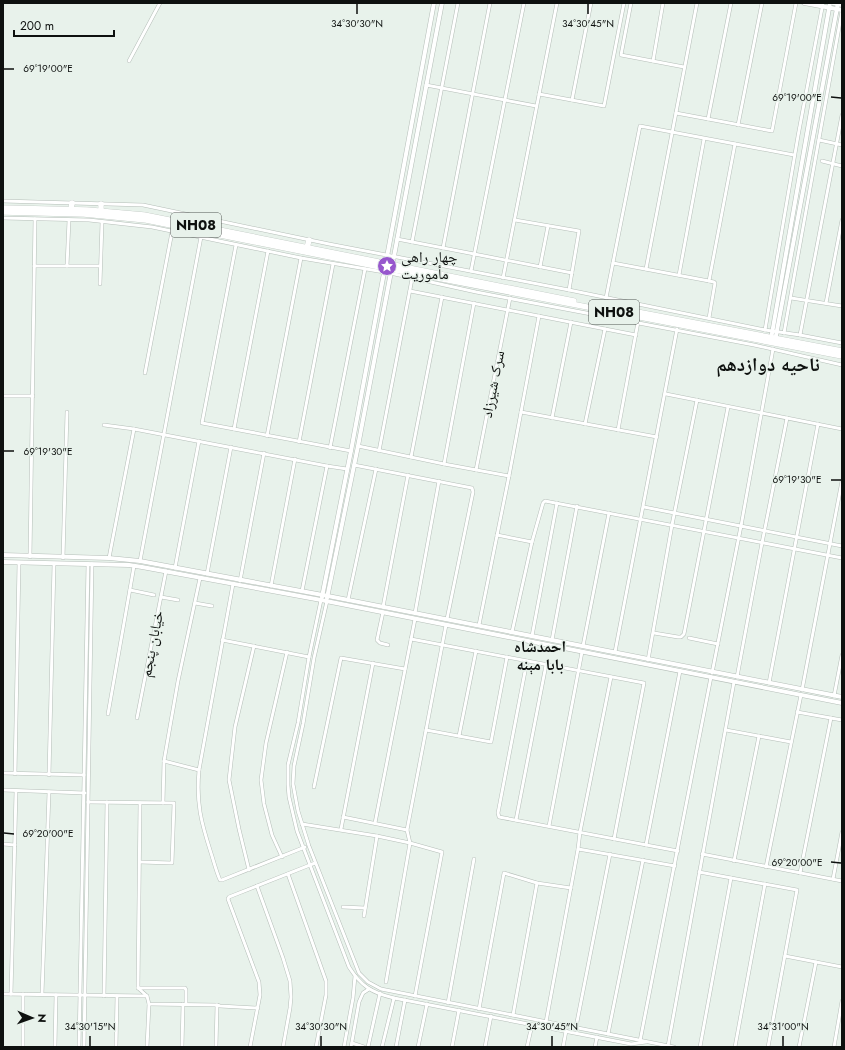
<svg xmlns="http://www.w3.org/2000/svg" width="845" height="1050" font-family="Jost,'Noto Naskh Arabic',sans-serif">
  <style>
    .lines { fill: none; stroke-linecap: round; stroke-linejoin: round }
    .street-casing { stroke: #b5beb8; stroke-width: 4 }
    .secondary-casing { stroke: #b5beb8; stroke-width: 5 }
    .highway-casing { stroke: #b5beb8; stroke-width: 6 }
    .street { stroke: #fff; stroke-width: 3 }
    .secondary { stroke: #fff; stroke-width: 4 }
    .highway { stroke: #fff; stroke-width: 5.5 }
    .ticks { fill: none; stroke: #0e110f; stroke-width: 1.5 }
    .labels { text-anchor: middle; stroke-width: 3; stroke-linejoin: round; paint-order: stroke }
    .shield { fill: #e8f2eb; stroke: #4f5451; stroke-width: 1 }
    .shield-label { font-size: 14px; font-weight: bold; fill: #0e110f }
    .poi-label { font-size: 15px; fill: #0e110f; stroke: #e8f2eb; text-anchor: start }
    .street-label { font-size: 15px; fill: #0e110f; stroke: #e8f2eb }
    .neighbourhood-label { font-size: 16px; font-weight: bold; fill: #0e110f; stroke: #e8f2eb }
    .district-label { font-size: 19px; font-weight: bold; fill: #0e110f; stroke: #e8f2eb }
    .ticks-label { font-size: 10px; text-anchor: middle; fill: #0e110f; stroke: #e8f2eb; stroke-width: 3; stroke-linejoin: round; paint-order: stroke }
  </style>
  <rect width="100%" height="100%" fill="#e8f2eb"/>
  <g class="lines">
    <g class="street-casing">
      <g id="street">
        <path d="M631,3l-10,52 63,12"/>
        <path d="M129,61l31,-58"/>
        <path d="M653,61l10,-58"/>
        <path d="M426,85l110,21"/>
        <path d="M539,94l65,12 20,-103"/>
        <path d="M572,100l19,-97"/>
        <path d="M676,113l96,18 24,-128"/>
        <path d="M708,119l23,-116"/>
        <path d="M738,125l24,-122"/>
        <path d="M819,140l23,5"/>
        <path d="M822,161l20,5"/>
        <path d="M3,201l140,4 186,39 240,46 196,40 35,5 42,8"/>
        <path d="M3,218l86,2 63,7 149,31 89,15 86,19 278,53 88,20"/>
        <path d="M515,220l64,11 -10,59"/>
        <path d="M397,239l175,34"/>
        <path d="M412,242l46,-239"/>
        <path d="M236,245l-34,178 149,28"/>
        <path d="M443,248l47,-245"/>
        <path d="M613,263l96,18"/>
        <path d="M34,266h66"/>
        <path d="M67,266l2,-46"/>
        <path d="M540,267l8,-41"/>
        <path d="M646,269l51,-266"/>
        <path d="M471,271l53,-268"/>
        <path d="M679,275l25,-136"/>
        <path d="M503,278l54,-275"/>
        <path d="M100,284l2,-62"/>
        <path d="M410,291l226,44"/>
        <path d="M606,298l34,-172 154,29"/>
        <path d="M791,298l51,8"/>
        <path d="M826,303l16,-83"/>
        <path d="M709,318l6,-35 -1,-1 -5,-1 26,-137"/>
        <path d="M765,330l33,-194 25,-133"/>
        <path d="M784,333l58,-322"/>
        <path d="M800,335l42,-220"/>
        <path d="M145,373l27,-141"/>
        <path d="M666,394l176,35"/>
        <path d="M3,396h30"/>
        <path d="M521,412l136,25"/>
        <path d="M552,418l19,-96"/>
        <path d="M585,424l20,-95"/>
        <path d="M104,425l30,4 193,37"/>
        <path d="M234,429l34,-178"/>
        <path d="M618,430l20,-108"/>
        <path d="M267,436l34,-178"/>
        <path d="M299,442l34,-178"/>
        <path d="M358,446l86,18 65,12"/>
        <path d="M330,448l35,-179"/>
        <path d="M379,451l33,-172"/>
        <path d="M411,457l31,-160"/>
        <path d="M444,464l30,-161"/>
        <path d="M354,465l118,23 1,4 -26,127"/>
        <path d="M476,470l34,-172"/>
        <path d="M644,507l198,39"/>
        <path d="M497,535l35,7"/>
        <path d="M30,557l5,-338"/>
        <path d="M63,558l4,-146"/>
        <path d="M109,558l25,-129"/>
        <path d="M140,561l61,-324"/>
        <path d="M175,568l24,-127"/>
        <path d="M207,574l24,-127"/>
        <path d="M240,581l24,-128"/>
        <path d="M233,584l-34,186c-3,33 2,52 12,83 3,9 5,18 9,27h2l83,-33"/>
        <path d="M271,586l24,-127"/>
        <path d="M130,590l24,5"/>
        <path d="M302,591l25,-125 20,3"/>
        <path d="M161,597l17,3"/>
        <path d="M321,600l-12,57 -11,66 -10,42v20l1,12 8,34 52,136c12,19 23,26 45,31l237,46 15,-2"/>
        <path d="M348,600l28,-131"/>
        <path d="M327,601l-13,57 -11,66 -9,42 -1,18 5,27 11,35 50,127 9,9 13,7 293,58"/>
        <path d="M195,603l17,3"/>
        <path d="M383,607l25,-132"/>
        <path d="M383,612l-6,28 3,3 8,2"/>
        <path d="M415,613l24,-132"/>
        <path d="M479,625l30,-149 30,-160"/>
        <path d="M512,632l20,-90 11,-39 2,-2 297,57"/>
        <path d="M654,633l24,4h3l3,-3 44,-227"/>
        <path d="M532,636l25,-133"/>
        <path d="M689,638l29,6"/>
        <path d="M411,639l233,44 -30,156"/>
        <path d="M222,640l87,17"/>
        <path d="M552,640l25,-134"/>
        <path d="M583,646l26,-133"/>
        <path d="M615,652l62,-323"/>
        <path d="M648,660l24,-135 25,-125"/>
        <path d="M527,661l-29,152 1,4 179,34"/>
        <path d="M712,673l29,-147 32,-177"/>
        <path d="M737,677l25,-134 25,-125"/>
        <path d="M769,683l49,-259"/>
        <path d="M802,690l40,-209"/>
        <path d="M834,696l8,-41"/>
        <path d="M797,712l45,8"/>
        <path d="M108,714l26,-148"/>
        <path d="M137,718l29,-147"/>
        <path d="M426,730l65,12 16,-85"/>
        <path d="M726,730l65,12"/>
        <path d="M459,736l17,-85"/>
        <path d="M164,761l35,9"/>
        <path d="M3,773l81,2"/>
        <path d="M15,774l4,-211"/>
        <path d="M49,775l5,-211"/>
        <path d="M314,787l27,-129 64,11"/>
        <path d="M3,790l82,3"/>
        <path d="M88,802l86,1 -2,60 -32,-1"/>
        <path d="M140,803l-2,185 9,8"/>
        <path d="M163,803l1,-42 14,-80 22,-103"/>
        <path d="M343,817l64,13"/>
        <path d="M516,820l30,-155"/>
        <path d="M375,823l40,-204"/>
        <path d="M302,824l75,12 33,7 32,9 -27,144"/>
        <path d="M549,826l33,-174"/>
        <path d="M341,829l32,-166"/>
        <path d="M3,844l12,1"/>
        <path d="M646,845l34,-174"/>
        <path d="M578,849l97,17"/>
        <path d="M702,854l140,27"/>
        <path d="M282,857l-10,-22 -8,-31 -3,-24 5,-37 21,-91"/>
        <path d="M734,861l25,-125"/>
        <path d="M766,867l35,-172"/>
        <path d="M249,870l-10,-41 -10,-49 6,-53 19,-81"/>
        <path d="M699,872l98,18 -29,157"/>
        <path d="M800,873l31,-155"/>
        <path d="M288,874l38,107v14l-10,52"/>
        <path d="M833,879l9,-47"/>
        <path d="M257,886l26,72 7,23 1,16 -1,11 -7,39"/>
        <path d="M343,907l22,1"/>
        <path d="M364,916l13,-80"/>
        <path d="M785,956l57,11"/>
        <path d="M386,982l24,-139 -3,-13 39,-205"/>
        <path d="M138,988h47l1,2v14"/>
        <path d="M3,994l144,2 2,8 68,1 3,1 38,2"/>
        <path d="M11,994l5,-203"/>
        <path d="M42,994l7,-202"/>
        <path d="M104,996l3,-194"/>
        <path d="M448,1003l26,-144"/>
        <path d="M479,1009l25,-136 33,10 34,5"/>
        <path d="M513,1015l24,-132"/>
        <path d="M546,1022l32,-173 2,-17 31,-155"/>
        <path d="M576,1027l34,-173"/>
        <path d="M608,1034l35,-174"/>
        <path d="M640,1041l71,-364"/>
        <path d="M352,1043l12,4"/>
        <path d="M668,1046l66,-364"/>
        <path d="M23,1047v-53"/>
        <path d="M55,1047l1,-52"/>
        <path d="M79,1047l9,-483"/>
        <path d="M84,1047l8,-483"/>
        <path d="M116,1047l1,-51"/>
        <path d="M147,1047l2,-43"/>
        <path d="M182,1047l1,-43"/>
        <path d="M216,1047l1,-42"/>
        <path d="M250,1047l10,-52 -1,-13 -31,-83 1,-2 86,-34"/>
        <path d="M344,1047l9,-49 2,-22"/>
        <path d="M351,1047l8,-45 4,-9 6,-4"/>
        <path d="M368,1047l12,-54"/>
        <path d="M382,1047l12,-49"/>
        <path d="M396,1047l9,-47"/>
        <path d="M418,1047l9,-43"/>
        <path d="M452,1047l7,-37"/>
        <path d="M485,1047l6,-31"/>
        <path d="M527,1047l5,-22"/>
        <path d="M563,1047l3,-16"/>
        <path d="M595,1047l2,-10"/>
        <path d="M700,1047l31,-169"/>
        <path d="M735,1047l30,-163"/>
        <path d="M799,1047l17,-85"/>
        <path d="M834,1047l8,-46"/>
      </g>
    </g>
    <g class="secondary-casing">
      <g id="secondary">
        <path d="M804,3l38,7"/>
        <path d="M833,3l9,2"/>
        <path d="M771,339l59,-336"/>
        <path d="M775,341l63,-338"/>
        <path d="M3,555l106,3 31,3 188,35 514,101"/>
        <path d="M3,562l126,3 13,2 179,33 521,103"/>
        <path d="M322,597l29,-146 83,-448"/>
        <path d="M327,598l31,-152 84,-443"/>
      </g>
    </g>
    <g class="highway-casing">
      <g id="highway">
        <path d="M101,204v7"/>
        <path d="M3,208l84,2 57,5 430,86"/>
        <path d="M71,210l1,-7"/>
        <path d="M3,212l81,2 62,6 239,48 457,88"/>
        <path d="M307,248l2,-8"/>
        <path d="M600,305l242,46"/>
      </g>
    </g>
    <use href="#street" class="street"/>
    <use href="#secondary" class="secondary"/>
    <use href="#highway" class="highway"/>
  </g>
  <path class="ticks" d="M357,14v-10M588,14v-10M4,69h10M831,97l10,1M4,451h10M831,480h10M4,833l10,1M831,862l10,1M90,1046v-10M321,1046v-10M552,1046v-10M783,1046v-10"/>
  <defs>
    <g id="sight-disc" transform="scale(1)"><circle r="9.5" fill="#9757cd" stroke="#e8f2eb"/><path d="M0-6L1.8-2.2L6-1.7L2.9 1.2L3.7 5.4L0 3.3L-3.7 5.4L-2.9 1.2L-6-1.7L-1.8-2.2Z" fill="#fff"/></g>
  </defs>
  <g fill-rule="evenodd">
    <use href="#sight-disc" x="387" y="266"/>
  </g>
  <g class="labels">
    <g class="shield">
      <rect x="171" y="213" width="50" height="24" rx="3"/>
      <rect x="589" y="300" width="50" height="24" rx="3"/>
    </g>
    <g class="shield-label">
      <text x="196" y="230">NH08</text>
      <text x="614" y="317">NH08</text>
    </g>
    <g class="poi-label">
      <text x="401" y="262">چهار راهی<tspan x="401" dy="17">مأموریت</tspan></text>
    </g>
    <g class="street-label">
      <text transform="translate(493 384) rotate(-79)" y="5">سرک شیرزاد</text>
      <text transform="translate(152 644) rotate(-79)" y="5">خیابان پنجم</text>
    </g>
    <g class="neighbourhood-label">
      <text x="540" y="652">احمدشاه<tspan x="540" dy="18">بابا مېنه</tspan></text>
    </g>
    <g class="district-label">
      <text x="768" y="371">ناحیه دوازدهم</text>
    </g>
  </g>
  <g class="ticks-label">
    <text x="357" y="27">34°30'30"N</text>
    <text x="588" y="27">34°30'45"N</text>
    <text x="48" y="72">69°19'00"E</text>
    <text x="797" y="101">69°19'00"E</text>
    <text x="48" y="455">69°19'30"E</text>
    <text x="797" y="483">69°19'30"E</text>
    <text x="48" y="837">69°20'00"E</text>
    <text x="797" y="866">69°20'00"E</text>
    <text x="90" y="1030">34°30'15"N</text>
    <text x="321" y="1030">34°30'30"N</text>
    <text x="552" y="1030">34°30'45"N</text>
    <text x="783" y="1030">34°31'00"N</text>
  </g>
  <rect width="845" height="1050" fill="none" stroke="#0e110f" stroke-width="8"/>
  <g transform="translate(32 1018) rotate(92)" stroke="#e8f2eb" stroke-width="3" paint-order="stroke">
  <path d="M0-3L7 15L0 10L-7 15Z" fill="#0e110f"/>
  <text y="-6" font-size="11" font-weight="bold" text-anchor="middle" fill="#0e110f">N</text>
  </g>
  <path d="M14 30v6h100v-6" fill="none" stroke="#0e110f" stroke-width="2"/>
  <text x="20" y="30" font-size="12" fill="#0e110f" stroke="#e8f2eb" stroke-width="3" paint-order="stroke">200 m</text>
</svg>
